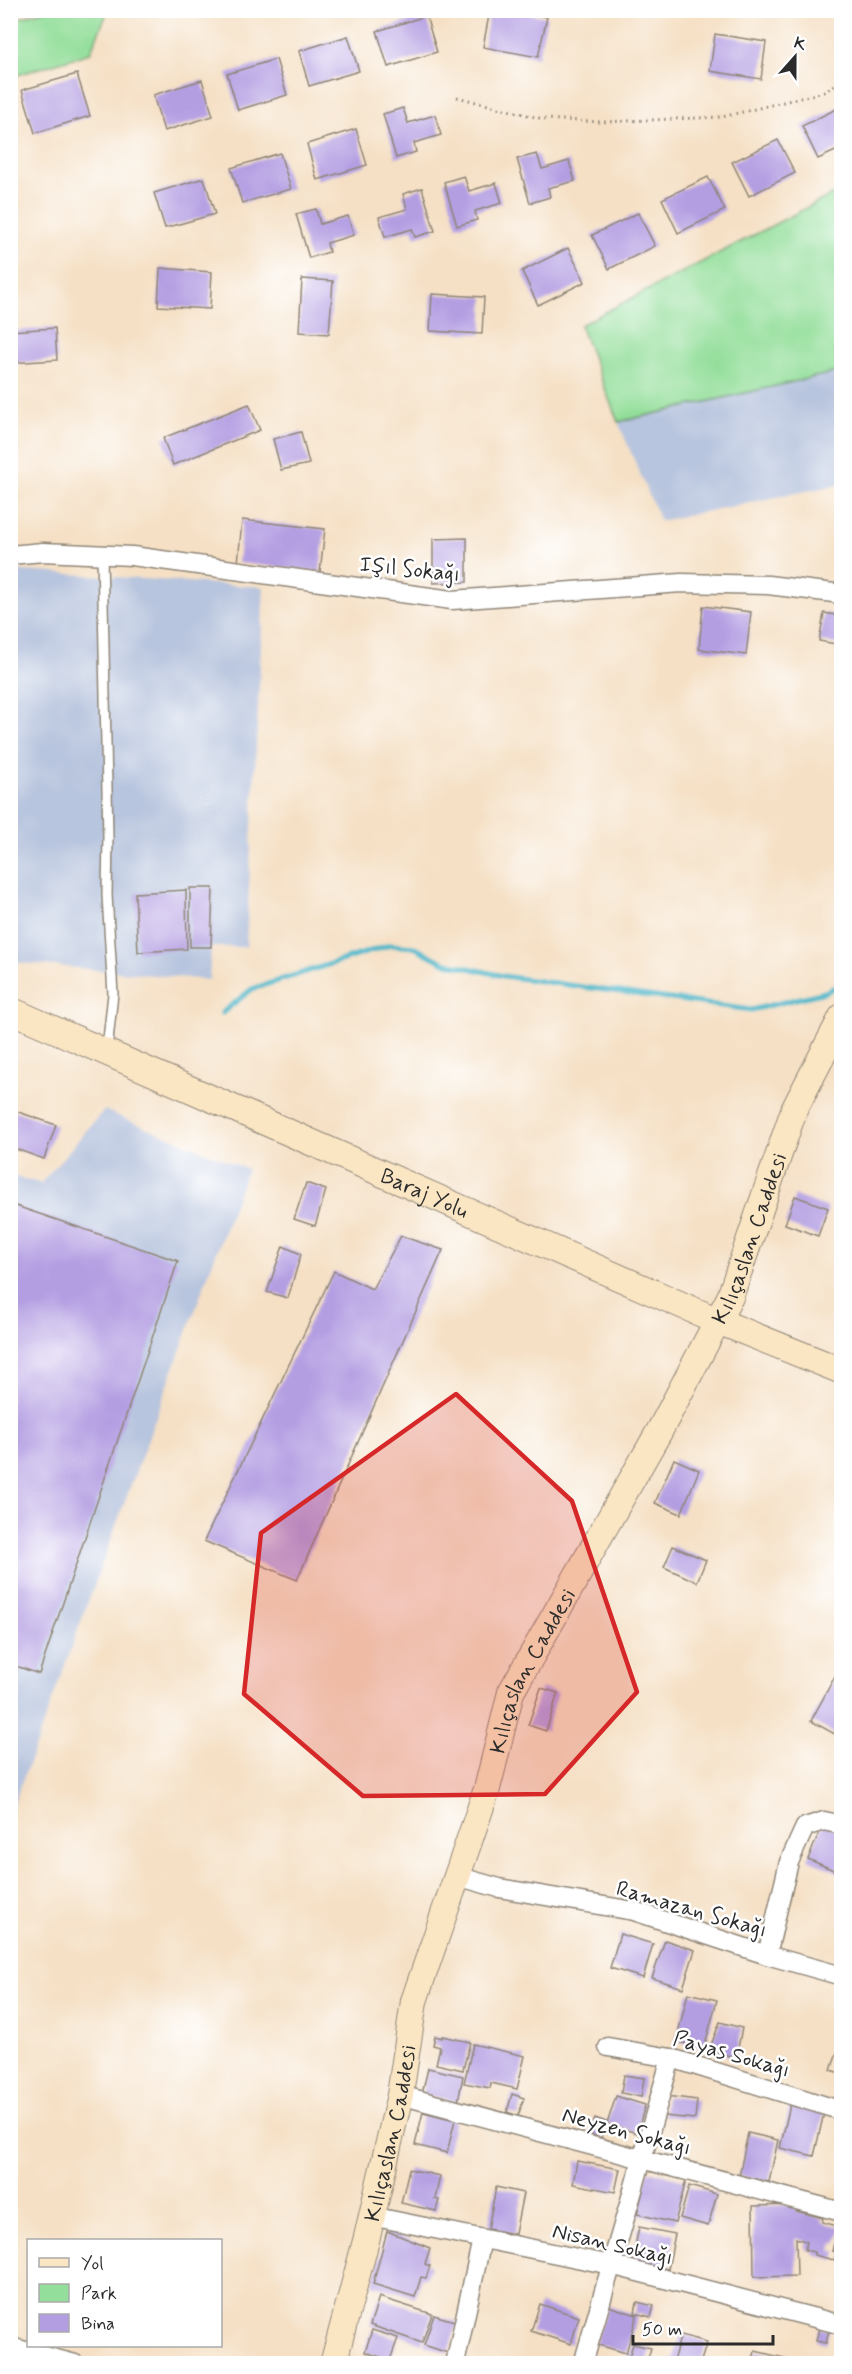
<svg xmlns="http://www.w3.org/2000/svg" width="852" height="2374" font-family="Mynerve,sans-serif">
  <style>
    .industrial { fill: #b8c5de }
    .green { fill: #93de9a; stroke: #5f8462; stroke-width: 1.5 }
    .lines { fill: none; stroke-linecap: round; stroke-linejoin: round }
    .stream { stroke: #4bb6c9; stroke-width: 5 }
    .building { fill: #b39ee2 }
    .lane-casing { stroke: #908678; stroke-width: 12 }
    .street-casing { stroke: #908678; stroke-width: 21 }
    .secondary-casing { stroke: #908678; stroke-width: 28 }
    .path { stroke: #908678; stroke-width: 3; stroke-dasharray: 1.5 4.5; stroke-linecap: butt }
    .lane { stroke: #fff; stroke-width: 9 }
    .street { stroke: #fff; stroke-width: 18 }
    .secondary { stroke: #fbe6c4; stroke-width: 26 }
    .marked { fill: #d62828; fill-opacity: 0.2; stroke: #d62828; stroke-width: 4.5; stroke-linejoin: round }
    .labels { text-anchor: middle; stroke-width: 5; stroke-linejoin: round; paint-order: stroke }
    .street-label { font-size: 22px; fill: #2b2b2b; stroke: #fff }
  </style>
  <rect width="100%" height="100%" fill="#fff"/>
  <filter id="ink" filterUnits="userSpaceOnUse"><feTurbulence type="fractalNoise" baseFrequency=".0167" numOctaves="2"/><feDisplacementMap in="SourceGraphic" scale="12" xChannelSelector="R" yChannelSelector="G"/><feConvolveMatrix kernelMatrix="1 2 1 2 8 2 1 2 1" color-interpolation-filters="sRGB"/></filter>
  <filter id="wash" filterUnits="userSpaceOnUse"><feTurbulence type="fractalNoise" baseFrequency=".008" numOctaves="4" result="noise"/><feDisplacementMap in="SourceGraphic" scale="24" xChannelSelector="R" yChannelSelector="G"/><feGaussianBlur stdDeviation="1.35" result="paint"/><feColorMatrix in="noise" values="0 0 0 0 0 0 0 0 0 0 0 0 0 0 0 0 0 1.4 0 .05"/><feComposite in="paint" operator="in"/></filter>
  <g filter="url(#wash)">
    <rect width="100%" height="100%" fill="#f5e0c5"/>
    <g class="industrial">
      <path d="M841,371v113l-181,37 -42,-99z"/>
      <path d="M10,570l254,17 -18,360h-35l-2,33 -198,-18z"/>
      <path d="M104,1110l143,59 -236,643v-636l30,7z"/>
    </g>
    <g class="green">
      <path d="M45,10l63,1 -18,42 -79,24v-56z"/>
      <path d="M841,190v181l-223,51 -38,-97z"/>
    </g>
    <g class="lines">
      <path class="stream" d="M222,1013l30,-24 138,-44 24,2 29,15 60,14 248,34 74,-18 14,-7"/>
    </g>
    <g id="blocks">
      <g class="building">
        <path d="M490,10h16l41,7 -9,40 -55,-10z"/>
        <path d="M426,16l11,36 -49,15 -11,-36z"/>
        <path d="M715,34l51,8 -5,37 -51,-8z"/>
        <path d="M348,36l11,35 -50,15 -10,-35z"/>
        <path d="M276,59l11,36 -49,15 -11,-36z"/>
        <path d="M77,74l13,42 -55,17 -13,-43z"/>
        <path d="M202,80l11,36 -49,15 -11,-36z"/>
        <path d="M842,106v42l-24,11 -16,-33z"/>
        <path d="M403,108l5,15 27,-8 6,20 -27,8 2,9 -20,6 -13,-44z"/>
        <path d="M356,129l11,36 -50,15 -10,-36z"/>
        <path d="M778,140l17,33 -46,23 -17,-34z"/>
        <path d="M280,153l11,36 -49,14 -11,-35z"/>
        <path d="M537,154l5,15 27,-8 6,20 -27,7 2,9 -20,6 -13,-44z"/>
        <path d="M464,176l5,15 27,-8 6,20 -27,8 2,9 -20,6 -13,-44z"/>
        <path d="M708,177l17,33 -47,23 -16,-34z"/>
        <path d="M204,178l11,36 -50,14 -11,-35z"/>
        <path d="M422,188l13,43 -20,6 -3,-8 -27,8 -6,-20 28,-8 -4,-15z"/>
        <path d="M316,209l4,15 28,-8 6,19 -27,8 2,9 -20,6 -13,-44z"/>
        <path d="M638,213l17,33 -46,23 -17,-34z"/>
        <path d="M568,248l17,34 -47,23 -16,-34z"/>
        <path d="M160,268l52,4 -2,37 -52,-3z"/>
        <path d="M302,279l31,2 -4,53 -30,-2z"/>
        <path d="M432,294l52,3 -2,37 -52,-3z"/>
        <path d="M55,328l2,32 -47,3v-32z"/>
        <path d="M249,404l11,26 -87,35 -10,-27z"/>
        <path d="M301,432l8,32 -28,6 -8,-31z"/>
        <path d="M242,520l83,9 -5,43 -82,-9z"/>
        <path d="M467,538v44l-34,1v-44z"/>
        <path d="M703,606l48,6 -5,43 -47,-6z"/>
        <path d="M824,613l18,3v29l-23,-4z"/>
        <path d="M190,888h23l-2,59h-21z"/>
        <path d="M186,890l1,59 -49,3 -3,-59z"/>
        <path d="M10,1109l46,16 -12,34 -34,-12z"/>
        <path d="M306,1183l20,7 -11,36 -21,-7z"/>
        <path d="M795,1196l33,12 -10,28 -33,-12z"/>
        <path d="M10,1204l168,57 -139,413 -29,-10z"/>
        <path d="M401,1236l42,14 -146,330 -93,-39 130,-270 38,18z"/>
        <path d="M283,1246l18,8 -13,44 -21,-6z"/>
        <path d="M674,1459l25,11 -18,44 -26,-11z"/>
        <path d="M673,1546l33,14 -9,22 -33,-15z"/>
        <path d="M840,1667l2,1v70l-31,-17z"/>
        <path d="M541,1688l17,5 -12,38 -18,-6z"/>
        <path d="M823,1824l19,8v32l-4,8 -30,-13z"/>
        <path d="M620,1934l33,10 -10,34 -33,-10z"/>
        <path d="M665,1940l30,10 -12,38 -31,-10z"/>
        <path d="M688,1993l29,7 -13,49 -28,-8z"/>
        <path d="M720,2022l22,6 -6,30 -27,-8z"/>
        <path d="M435,2036l7,2v-2l28,6 -7,28 -27,-6 4,-17 -7,-2z"/>
        <path d="M842,2039v35l-11,-4z"/>
        <path d="M473,2044l52,12 -8,33 -26,-6 -1,5 -26,-5z"/>
        <path d="M428,2068l35,8 -5,26 -36,-8z"/>
        <path d="M624,2075l20,3 -3,19 -20,-4z"/>
        <path d="M512,2094l12,4 -6,18 -11,-4z"/>
        <path d="M616,2096l29,9 -8,28 -30,-9z"/>
        <path d="M666,2096l31,4 -2,19 -31,-3z"/>
        <path d="M790,2105l34,8 -10,43 -34,-8z"/>
        <path d="M423,2112l32,8 -8,33 -32,-8z"/>
        <path d="M595,2118l11,4 -5,16 -12,-4z"/>
        <path d="M748,2133l30,7 -9,42 -30,-6z"/>
        <path d="M577,2161l43,8 -5,23 -42,-8z"/>
        <path d="M409,2169l31,7 -5,23 4,1 -3,11 -35,-8z"/>
        <path d="M648,2171l38,9 -11,43 -38,-9z"/>
        <path d="M689,2186l28,8 -9,32 -28,-8z"/>
        <path d="M496,2187l27,6 -8,41 -27,-5z"/>
        <path d="M796,2205v6l27,7 -1,4 19,5 -4,17 -3,-1 -2,8 4,1 -2,8 -20,-5v-3l-9,-2 2,-8 -11,-4 1,38 -43,1 -1,-71z"/>
        <path d="M639,2227l36,7 -7,35 -36,-7z"/>
        <path d="M387,2231l43,17 -5,16 5,2 -4,12 -5,-1 -6,20 -42,-13z"/>
        <path d="M379,2297l53,17 -10,29 -52,-18z"/>
        <path d="M637,2302l17,4 -3,11 -16,-4z"/>
        <path d="M540,2304l39,13 -8,27 -40,-13z"/>
        <path d="M608,2306l29,9 -11,38 -31,-9z"/>
        <path d="M434,2315l24,7 -10,31 -24,-8z"/>
        <path d="M819,2328l10,2 -3,13 -10,-2z"/>
        <path d="M372,2330l26,8 -8,22 -25,-8z"/>
        <path d="M681,2335l26,7 -7,22h-28z"/>
        <path d="M633,2344l18,4 -4,13 -18,-4z"/>
        <path d="M755,2351l34,8 -1,5h-36z"/>
      </g>
    </g>
  </g>
  <g filter="url(#ink)">
    <use href="#blocks" fill-opacity="0" stroke="#908678" stroke-width="1.5"/>
    <g class="lines">
      <g class="lane-casing">
        <path id="lane" d="M102,555l6,282 -1,58 6,99 -5,46 -4,9"/>
      </g>
      <g class="street-casing">
        <g id="street">
          <path d="M10,555l33,-3 89,4 320,44 229,-17 87,2 74,9"/>
          <path d="M457,1876l42,12 135,23 133,44 75,21"/>
          <path d="M767,1955l22,-93 16,-35 19,-6 18,4"/>
          <path d="M608,2047l63,11 171,53"/>
          <path d="M400,2095l442,117"/>
          <path d="M371,2216l240,49 231,60"/>
          <path d="M10,2347l65,17"/>
          <path d="M455,2364l27,-125"/>
          <path d="M583,2364l88,-306"/>
        </g>
      </g>
      <g class="secondary-casing">
        <g id="secondary">
          <path id="s1" d="M10,1010l708,311 124,50"/>
          <path id="s2" d="M333,2364l34,-127 33,-142 14,-94 73,-212 24,-97 149,-262 70,-133 64,-187 48,-93"/>
        </g>
      </g>
      <path class="path" d="M457,97l86,22 59,3 120,-5 102,-25 18,-12"/>
      <use href="#lane" class="lane"/>
      <use href="#street" class="street"/>
      <use href="#secondary" class="secondary"/>
    </g>
  </g>
  <path class="marked" d="M456,1394l116,107 65,191 -92,102 -182,2 -119,-102 17,-161z"/>
  <g class="labels">
    <g class="street-label">
      <text transform="translate(410 568) rotate(6)" y="8">Işıl Sokağı</text>
      <text dy="8" stroke="none"><textPath href="#s1" startOffset="453">Baraj Yolu</textPath></text>
      <text dy="8" stroke="none"><textPath href="#s2" startOffset="1210">Kılıçaslan Caddesi</textPath></text>
      <text dy="8" stroke="none"><textPath href="#s2" startOffset="724">Kılıçaslan Caddesi</textPath></text>
      <text transform="translate(692 1908) rotate(16)" y="8">Ramazan Sokağı</text>
      <text transform="translate(732 2053) rotate(16)" y="8">Payas Sokağı</text>
      <text transform="translate(627 2130) rotate(15)" y="8">Neyzen Sokağı</text>
      <text dy="8" stroke="none"><textPath href="#s2" startOffset="238">Kılıçaslan Caddesi</textPath></text>
      <text transform="translate(613 2243) rotate(13)" y="8">Nisan Sokağı</text>
    </g>
  </g>
  <rect width="852" height="2374" fill="none" stroke="#fff" stroke-width="36"/>
  <rect x="27" y="2239" width="195" height="108" fill="#ffffff" stroke="#aaaaaa" stroke-width="1.5"/>
  <rect x="39" y="2258" width="30" height="9" fill="#fbe6c4" stroke="#aaaaaa" stroke-width="1.5"/>
  <text x="81" y="2269" font-size="18" fill="#2b2b2b">Yol</text>
  <rect x="39" y="2284" width="30" height="18" fill="#93de9a" stroke="#aaaaaa" stroke-width="1.5"/>
  <text x="81" y="2299" font-size="18" fill="#2b2b2b">Park</text>
  <rect x="39" y="2314" width="30" height="18" fill="#b39ee2" stroke="#aaaaaa" stroke-width="1.5"/>
  <text x="81" y="2329" font-size="18" fill="#2b2b2b">Bina</text>
  <g transform="translate(795 57) rotate(21)" stroke="#ffffff" stroke-width="4.5" paint-order="stroke">
  <path d="M0-4.5L10 22L0 15L-10 22Z" fill="#2b2b2b"/>
  <text y="-9" font-size="16" font-weight="bold" text-anchor="middle" fill="#2b2b2b">K</text>
  </g>
  <path d="M633 2335v9h140v-9" fill="none" stroke="#2b2b2b" stroke-width="3"/>
  <text x="642" y="2335" font-size="18" fill="#2b2b2b" stroke="#ffffff" stroke-width="4.5" paint-order="stroke">50 m</text>
</svg>
